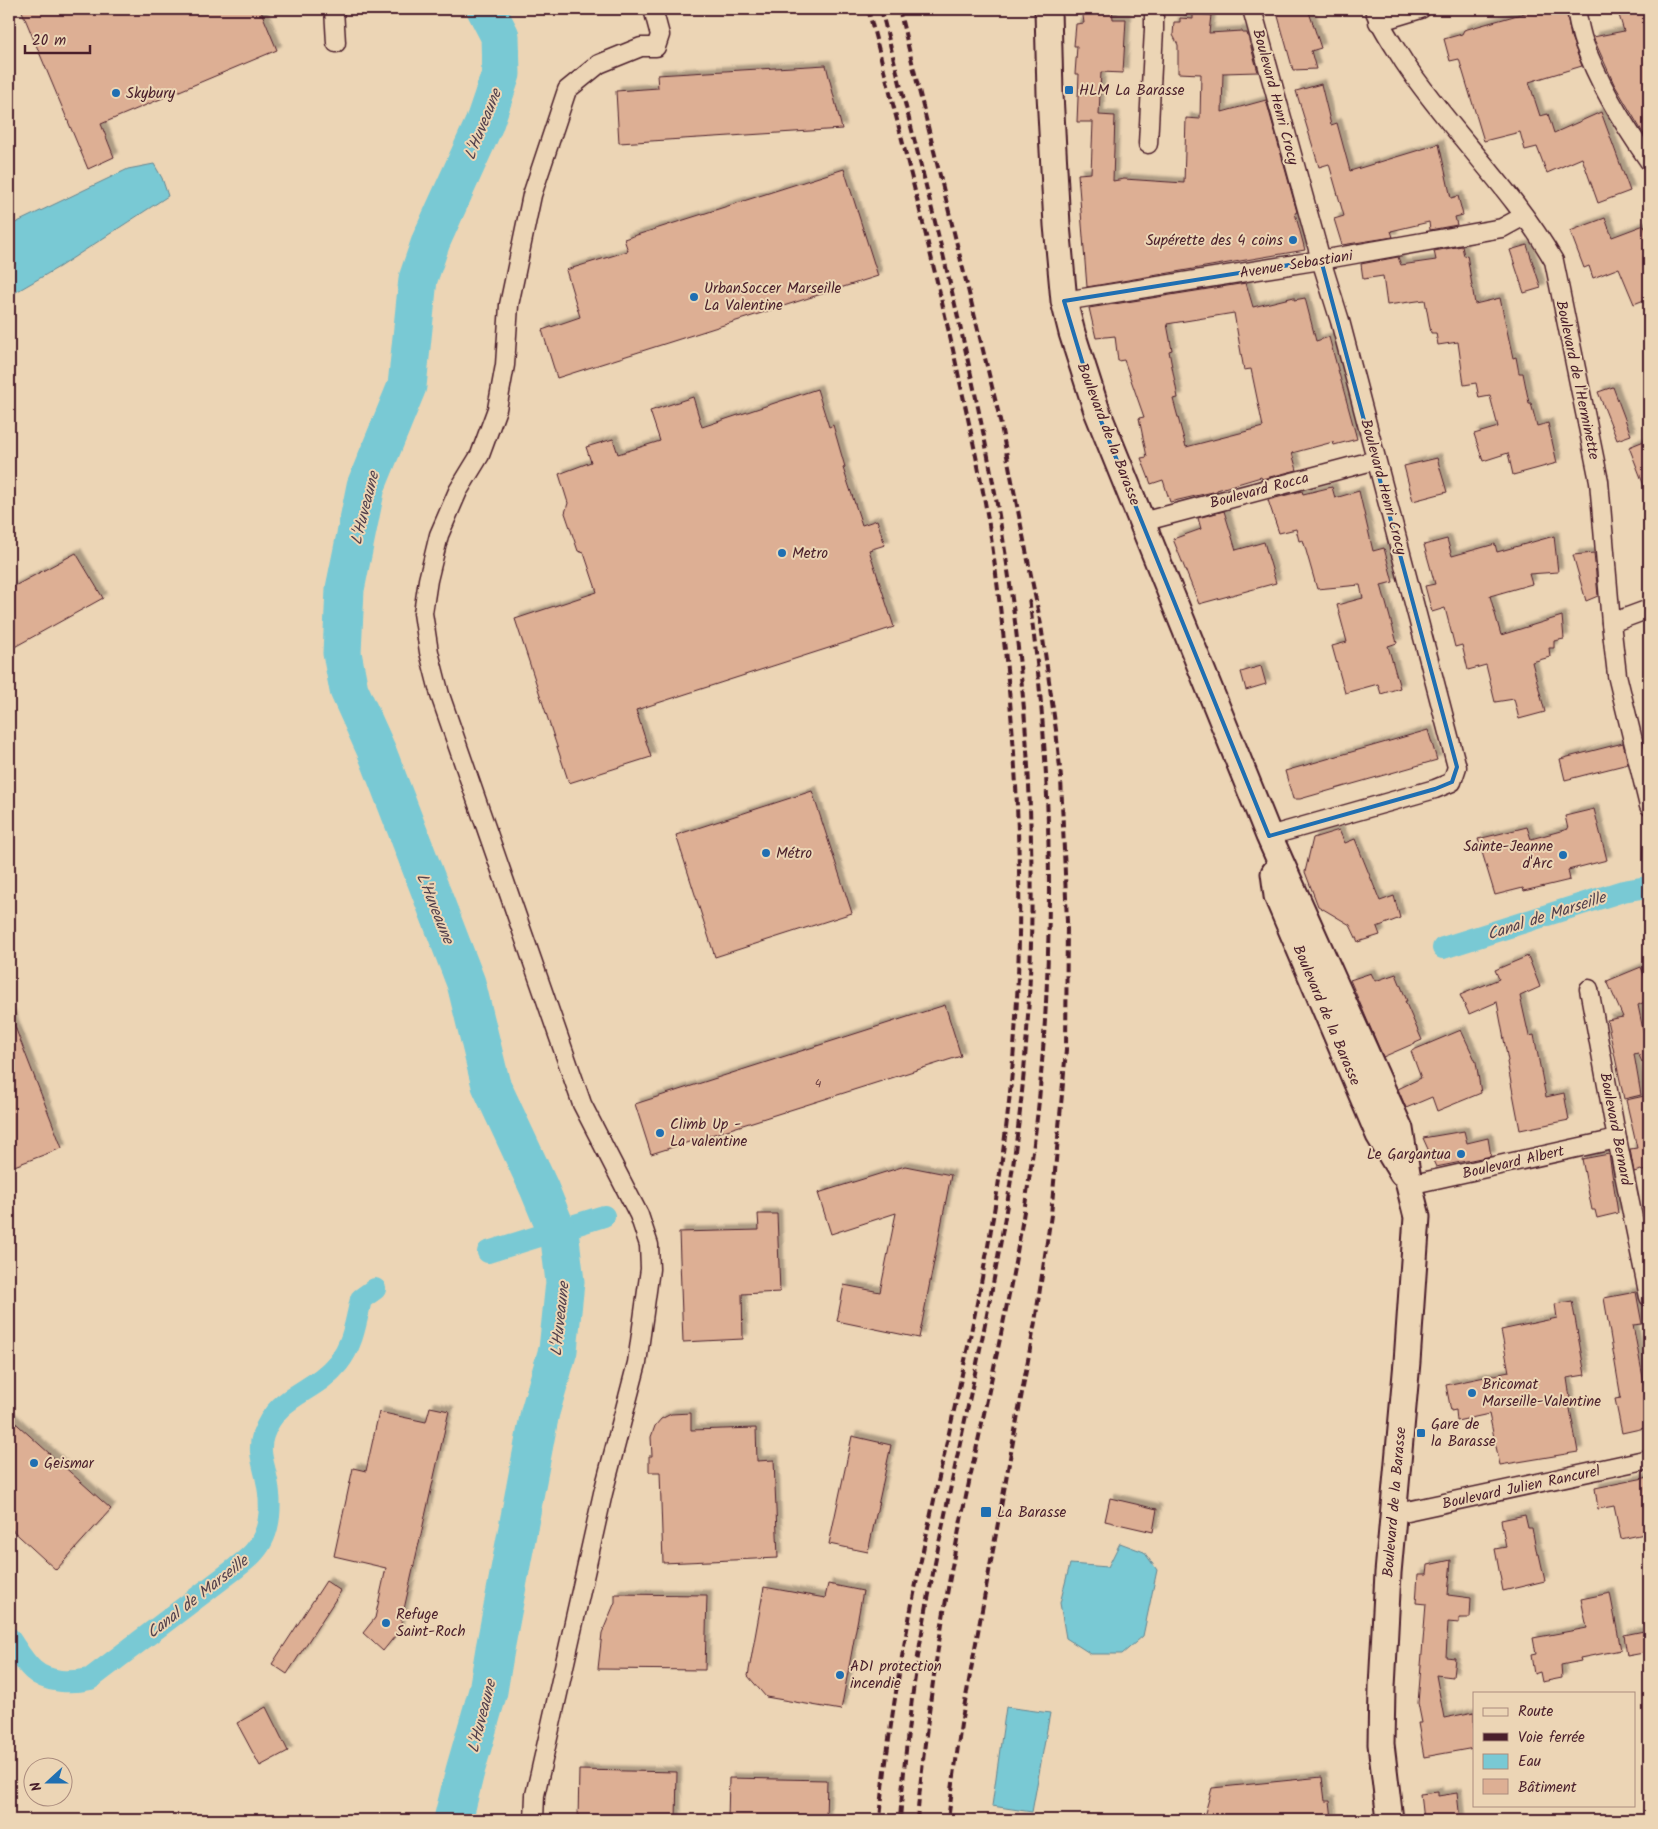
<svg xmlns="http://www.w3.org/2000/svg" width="1658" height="1829" font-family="Kalam,sans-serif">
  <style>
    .water { fill: #79c9d4; stroke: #668590 }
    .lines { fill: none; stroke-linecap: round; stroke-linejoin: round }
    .canal { stroke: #79c9d4; stroke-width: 22 }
    .river { stroke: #79c9d4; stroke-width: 39 }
    .building { fill: #ddaf94; stroke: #4a1f2b; fill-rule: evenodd; filter: url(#shadow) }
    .minor-casing { stroke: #4a1f2b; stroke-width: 21 }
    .secondary-casing { stroke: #4a1f2b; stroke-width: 29 }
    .minor { stroke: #ecd5b5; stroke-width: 18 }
    .secondary { stroke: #ecd5b5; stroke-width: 25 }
    .rail { stroke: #4a1f2b; stroke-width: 4; stroke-dasharray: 8 4; stroke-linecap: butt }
    .marked { fill: none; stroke: #1f6fb2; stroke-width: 4; stroke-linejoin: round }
    .poi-dot { fill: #1f6fb2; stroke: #ecd5b5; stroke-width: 2 }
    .labels { text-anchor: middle; stroke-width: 4; stroke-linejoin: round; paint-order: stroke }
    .number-label { font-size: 12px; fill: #6f4345 }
    .poi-label { font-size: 15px; fill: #4a1f2b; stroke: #ecd5b5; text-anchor: start }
    .street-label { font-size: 15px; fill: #4a1f2b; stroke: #ecd5b5 }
    .water-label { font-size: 16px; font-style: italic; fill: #53414d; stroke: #ecd5b5 }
  </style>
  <defs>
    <filter id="shadow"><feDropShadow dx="4.5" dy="-4.5" stdDeviation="1" flood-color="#0004"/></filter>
  </defs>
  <rect width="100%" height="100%" fill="#ecd5b5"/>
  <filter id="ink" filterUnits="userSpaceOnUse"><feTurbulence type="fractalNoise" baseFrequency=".02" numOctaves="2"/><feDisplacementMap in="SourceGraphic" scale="10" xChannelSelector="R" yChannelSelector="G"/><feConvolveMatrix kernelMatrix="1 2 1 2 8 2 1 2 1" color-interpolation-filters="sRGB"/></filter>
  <g filter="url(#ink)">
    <g class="water">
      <path d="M154,164l8,14 6,18 -109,71 -50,29v-70l119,-57z"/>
      <path d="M1120,1543l24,9 13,18 -14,66 -21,18h-31l-25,-16 -6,-35 10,-39 38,3z"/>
      <path d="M1006,1707l44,6 -18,99 -40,-6z"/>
    </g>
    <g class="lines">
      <g class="canal">
        <path d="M1443,948l180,-57 18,-3 8,1"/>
        <path d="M488,1252l116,-36"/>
        <path d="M9,1638c7,10 14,23 24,32 14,13 39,13 57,9l146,-111c6,-5 13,-10 18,-16 18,-20 18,-50 12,-76 -3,-14 -8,-26 -3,-41 15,-42 50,-41 75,-72 15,-18 18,-42 23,-64l14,-10"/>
      </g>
      <path class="river" d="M453,1820l12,-49 23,-80 7,-42 45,-237 18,-62 7,-68 -5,-43 -21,-51 -48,-103 -25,-102 -89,-231 -28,-62 -7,-37 3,-64 21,-103 41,-100 11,-107 13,-38 53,-117 17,-50 -1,-38 -14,-27"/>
    </g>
    <g class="building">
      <path d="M21,9h239l17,41 -176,74 13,33 -26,12z"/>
      <path d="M1082,9h30l1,10h13l-3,54 -22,-1 -2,43 16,1 -2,65 11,-2 60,4 2,-65 14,1 1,-45 -23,-1v-28l-5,-10 1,-13h6v-4l13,1v-5l18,1 -2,18 33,-2v2h5l11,39 -35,1 -1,39 44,-12 31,112 -2,1 10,37 -218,37 -9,-113 13,-1 2,-51h-16l2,-48h-4l2,-28h-3l2,-22 8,-1z"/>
      <path d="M1276,9h32l13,39 -10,3 5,18 -23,1z"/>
      <path d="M1539,9h27l5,28 11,29 -53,16 11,34 8,-2 6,19 47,-21 29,79 -32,12 -16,-45 -35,15 -10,-26 -12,3 -5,-18 -36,9 -25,-82 -9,2 -6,-22 18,-5 2,-4z"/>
      <path d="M1617,9h32v134l-35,-59 -21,-47 31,-6z"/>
      <path d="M826,65l16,64 -223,14 -3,-52 42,-3 -1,-13z"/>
      <path d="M1321,84l10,41 6,-2 13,48 89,-27 12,54 7,-2 5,19 -8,2 2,8 -27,5 -1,-8 -38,9 2,6 -51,8 -8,-26 10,-3 -15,-52 -10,3 -23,-76z"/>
      <path d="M844,169l34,107 -321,102 -15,-48 38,-13 -14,-47 62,-19 -4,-12z"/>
      <path d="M1605,218l7,19 32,-12 5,13v60l-15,6 -15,-36 -26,10 -4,-12 -5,2 -14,-37z"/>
      <path d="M1527,245l14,43 -17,5 -14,-43z"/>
      <path d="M1462,246l2,10 3,-1 8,49 25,-6 13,60 3,-1 3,16h4l6,30h2l6,23 11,-3 9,40 -44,12 -5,-22 -25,8 -9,-27 24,-7 -8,-31 -11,2 -3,-15 -12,2 -6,-43 -20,3 -2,-12h-5l-6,-33 -38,5 -4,-29 -20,3 -2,-15 37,-7 3,8 35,-5 -2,-9z"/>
      <path d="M1246,283l7,24 41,-10v3l11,-2 11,43 13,-4 28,102 -23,6 -1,-3 -41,11 5,17 -35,9 -1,-2 -44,13v1l-47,11 -7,-22 -12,4 -10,-26 6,-1 -8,-39 5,-1 -20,-57 -6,1 -3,-25 -19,2 -7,-30zM1234,313l10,57 7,-1 12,58 -77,20 -13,-48 5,-1 -9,-47 3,-1 -5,-26z"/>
      <path d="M1613,387l18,48 -14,5 -19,-48z"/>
      <path d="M817,389l12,38 4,-2 12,42 -2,1 19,57 15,-5 8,25 -16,5 25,77 -258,83 15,47 -82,26 -54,-164 82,-27 -13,-39 -6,-2 -13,-38 3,-10 -9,-29 32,-12 -5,-15 27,-8 5,15 42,-13 -10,-30 43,-14 9,30z"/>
      <path d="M1649,439v57h-1l-19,-49z"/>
      <path d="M1437,458l10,34 -34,9 -9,-35z"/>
      <path d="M1332,487l3,11 24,-7 14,60 11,-3 9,34 -12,3 16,58 -9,3 12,42 -19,6 -3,-10 -33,9 -13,-47 15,-4 -10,-37 26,-7 -3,-13 -43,4 -14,-49 -4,1 -3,-12 -17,4 -11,-33 34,-9 1,3z"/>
      <path d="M1224,511l12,39 28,-8 12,41 -77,21 -26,-65 28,-10 -3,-11z"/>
      <path d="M1554,536l4,36 -29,2 3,10 -42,12 11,39 61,-19 2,23 -10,2v7h-5l1,9 -18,5 13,50 -26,7 -5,-20 -19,3 -9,-37 -18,5 -6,-25 -7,2 -10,-39 -13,4 -7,-26 10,-2 -11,-39 23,-6 5,17 43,-12 2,8z"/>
      <path d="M76,553l27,45 -94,52v-61z"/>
      <path d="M1594,553l4,43 -12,5 -13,-46z"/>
      <path d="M1261,666l5,18 -20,6 -5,-18z"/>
      <path d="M1428,730l9,30 -137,39h-7l-8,-28z"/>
      <path d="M1623,743l5,21 -63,16 -5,-21z"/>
      <path d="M812,791l40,122 -137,44 -39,-122z"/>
      <path d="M1594,809l13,51 -39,10 2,10 -46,11 -1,-3 -28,7 -17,-56 49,-12 4,12 37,-10 -3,-13z"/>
      <path d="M1339,830l6,13 10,-4 25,62 14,-5 6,22 -23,9 3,8 -22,7 -8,-17 -32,-19 -13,-34 8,-34z"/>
      <path d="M1528,956l12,31 -20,9 9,40 5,-1 12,62 18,-4 5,27 -49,10 -13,-68 1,-1 -11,-59 -28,12 -9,-19 39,-16 -4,-9z"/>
      <path d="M1641,967l8,20v13l-11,5 11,55 -7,2 -4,-9 -4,1 7,41 -17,4 -17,-79 16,-3 -16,-36z"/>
      <path d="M1371,973l4,8 21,-7 11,27h-2l17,39 -39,17 -33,-77z"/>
      <path d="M945,1005l16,51 -310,98 -16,-50z"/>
      <path d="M9,1014h1l52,134 -53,20z"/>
      <path d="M1461,1030l15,32 5,31 -44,18 -5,-14 -26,11 -8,-19 23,-11 -10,-27z"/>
      <path d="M1649,1095v75l-7,1 -1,-1 -7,2 -4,-23 7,-1 -11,-48z"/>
      <path d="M1464,1131l3,12 21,-5 3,18 -55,11 -13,-29z"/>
      <path d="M1609,1154l9,59 -21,5 -2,-8h-3l-10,-51z"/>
      <path d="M905,1166l46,9 -32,163 -82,-17 7,-36 36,7 16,-79 -65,21 -13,-41z"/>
      <path d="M758,1214h19l3,78 -38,2 1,45 -60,3 -4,-110 80,-2z"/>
      <path d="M1636,1292l6,32 -9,1 16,84v18l-27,6 -7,-34 6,-1 -17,-100z"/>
      <path d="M1572,1301l13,74 -18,3 3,20h-2l10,54 -78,13 -11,-51 -32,7 -1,-11 -5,1 -5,-26 63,-13 -8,-42 56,-12 -2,-14z"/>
      <path d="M430,1407l19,4 -50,220 -16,20 -20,-18 12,-15 11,-50 -52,-12 19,-88 13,3 13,-59 47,10z"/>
      <path d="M691,1413v17l65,-2 1,33 17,-1 4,98 -115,5 -3,-91h-11v-16h3l-1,-19 4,-11 6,-7 10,-5z"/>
      <path d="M9,1417l102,92 -55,61 -47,-43z"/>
      <path d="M852,1436l39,9 -23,107 -39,-8z"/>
      <path d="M1649,1477v56l-28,6 -7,-33 -16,3 -3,-21z"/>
      <path d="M1110,1498l47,11 -4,23 -48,-11z"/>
      <path d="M1525,1515l3,13h4l5,26h2l6,27 -42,10 -8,-42 11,-2 -5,-27z"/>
      <path d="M1451,1560l-3,35 23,3 -1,20h-11v5l-11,-1 -2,35 9,1 -2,19 -17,-2 8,43 30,-6v36l-50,9 -6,-34h4l-4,-20 8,-99 -10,-1 2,-29h9l1,-9z"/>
      <path d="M326,1581l15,10 -54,83 -15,-10z"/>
      <path d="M828,1584l35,7 -22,119 -75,-13 -18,-21 16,-89 61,11z"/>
      <path d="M1610,1593l11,57 -41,8 1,3 -20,4 1,13 -20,4 -2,-10 -6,2 -3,-19 5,-1 -3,-16 54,-10 -6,-29z"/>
      <path d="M615,1594l92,1 -2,75 -107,-1 4,-36 13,-31z"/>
      <path d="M1649,1630v22l-22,4 -3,-21z"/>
      <path d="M266,1707l22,44 -28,15 -23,-43z"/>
      <path d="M579,1770l98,2 -1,48h-98z"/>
      <path d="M1322,1777l3,24h5l2,18 -5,1h-124l9,-32z"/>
      <path d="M729,1778l98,2 -1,40h-98z"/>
      <path d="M1438,1792v4l19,-3 3,27h-37l-3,-26z"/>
    </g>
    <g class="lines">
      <g class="minor-casing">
        <g id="minor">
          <path d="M334,9l2,34"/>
          <path d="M1252,9l69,251 19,61 117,446 -5,15 -17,7 -166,47"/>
          <path d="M1374,9c7,19 19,35 30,53 46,69 108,126 150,199l45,220 12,142 6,52 32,131"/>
          <path d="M1576,9c2,11 4,23 8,34 15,42 39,81 65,118"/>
          <path d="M1378,22l43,-13"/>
          <path d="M1148,144l6,-115v-20"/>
          <path d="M1064,301l257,-41 181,-32 22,-12"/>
          <path d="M1142,522l234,-62"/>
          <path d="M1611,623l38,-14"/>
          <path d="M1589,989l28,150 32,158"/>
          <path d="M1409,1185l208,-46"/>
          <path d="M1393,1514l256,-55"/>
          <path d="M534,1820l1,-25 15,-66 53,-236 34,-130 13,-94 -1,-24 -10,-30 -57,-111 -142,-409 -11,-43 -6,-39 5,-33 11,-45 19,-44 22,-36 17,-46 8,-44 4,-60 23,-110 35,-105 32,-26 42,-17h15l4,-12 -7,-26"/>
        </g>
      </g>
      <g class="secondary-casing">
        <g id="secondary">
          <path d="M1048,9l2,85 7,131 7,76 8,32 25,78 172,425 131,293 9,56 8,32 -10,145 -19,211 -6,114 -1,57 9,76"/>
          <path d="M1274,873l3,23 102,239 23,38"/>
        </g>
      </g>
      <use href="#minor" class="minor"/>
      <use href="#secondary" class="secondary"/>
      <g class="rail">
        <path d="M868,9c30,113 59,227 85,341 13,60 27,120 37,181 5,33 9,67 13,101 18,159 23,320 5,479 -26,239 -108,469 -128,709"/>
        <path d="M881,9c43,170 89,340 119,512 33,190 41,398 20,590 -19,168 -63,332 -94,499 -13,69 -21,140 -26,210"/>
        <path d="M899,9l99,402 43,214 15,105 5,48 6,144 -1,128 -15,165 -16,107 -74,402 -13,96"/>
        <path d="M917,1820c9,-101 24,-201 44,-300 28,-133 61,-267 76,-402 3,-23 4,-46 6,-68 11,-150 7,-302 -14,-452"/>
      </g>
    </g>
  </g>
  <path class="marked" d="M1321,260l136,507 -5,15 -17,7 -166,47 -172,-425 -33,-110z"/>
  <g class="poi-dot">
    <rect x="1064" y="85" width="10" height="10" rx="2.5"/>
    <circle cx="116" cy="93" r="5"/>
    <circle cx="1293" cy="240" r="5"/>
    <circle cx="694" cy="297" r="5"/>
    <circle cx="782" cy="553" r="5"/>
    <circle cx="766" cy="853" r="5"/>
    <circle cx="1563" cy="855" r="5"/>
    <circle cx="660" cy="1133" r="5"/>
    <circle cx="1461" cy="1154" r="5"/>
    <circle cx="1472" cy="1393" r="5"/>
    <rect x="1416" y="1428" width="10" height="10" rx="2.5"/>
    <circle cx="34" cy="1463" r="5"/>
    <rect x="980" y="1506" width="12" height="12" rx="2.5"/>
    <circle cx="386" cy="1623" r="5"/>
    <circle cx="840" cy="1675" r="5"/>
  </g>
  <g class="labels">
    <g class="number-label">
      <text x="818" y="1087">4</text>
    </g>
    <g class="poi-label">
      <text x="1079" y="95">HLM La Barasse</text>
      <text x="126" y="98">Skybury</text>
      <text x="1283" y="245" text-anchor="end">Supérette des 4 coins</text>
      <text x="704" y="293">UrbanSoccer Marseille<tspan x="704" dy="17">La Valentine</tspan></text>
      <text x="792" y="558">Metro</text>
      <text x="1553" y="851" text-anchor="end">Sainte-Jeanne<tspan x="1553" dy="17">d'Arc</tspan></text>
      <text x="776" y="858">Métro</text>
      <text x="670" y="1129">Climb Up -<tspan x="670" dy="17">La valentine</tspan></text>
      <text x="1451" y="1159" text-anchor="end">Le Gargantua</text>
      <text x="1482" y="1389">Bricomat<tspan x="1482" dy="17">Marseille-Valentine</tspan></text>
      <text x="1431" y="1429">Gare de<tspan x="1431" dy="17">la Barasse</tspan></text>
      <text x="44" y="1468">Geismar</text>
      <text x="997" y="1517">La Barasse</text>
      <text x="396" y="1619">Refuge<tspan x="396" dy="17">Saint-Roch</tspan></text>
      <text x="850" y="1671">ADI protection<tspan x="850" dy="17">incendie</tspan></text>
    </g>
    <g class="street-label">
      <text transform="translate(1276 97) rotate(75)" y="5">Boulevard Henri Crocy</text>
      <text transform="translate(1296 264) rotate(-9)" y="5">Avenue Sebastiani</text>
      <text transform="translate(1578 380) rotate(78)" y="5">Boulevard de l'Herminette</text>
      <text transform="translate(1109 434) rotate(69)" y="5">Boulevard de la Barasse</text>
      <text transform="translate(1384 487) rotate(75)" y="5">Boulevard Henri Crocy</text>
      <text transform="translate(1259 490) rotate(-15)" y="5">Boulevard Rocca</text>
      <text transform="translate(1327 1015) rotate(67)" y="5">Boulevard de la Barasse</text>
      <text transform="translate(1616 1129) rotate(79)" y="5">Boulevard Bernard</text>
      <text transform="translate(1513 1162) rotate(-13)" y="5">Boulevard Albert</text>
      <text transform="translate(1521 1487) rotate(-12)" y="5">Boulevard Julien Rancurel</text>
      <text transform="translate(1394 1502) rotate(-85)" y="5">Boulevard de la Barasse</text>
    </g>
    <g class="water-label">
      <text transform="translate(482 124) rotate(-68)" y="6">L'Huveaune</text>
      <text transform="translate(364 508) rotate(-76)" y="6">L'Huveaune</text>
      <text transform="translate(436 908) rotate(68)" y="6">L'Huveaune</text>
      <text transform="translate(1546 915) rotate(-18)" y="6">Canal de Marseille</text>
      <text transform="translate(559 1319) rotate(-84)" y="6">L'Huveaune</text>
      <text transform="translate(197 1596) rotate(-38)" y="6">Canal de Marseille</text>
      <text transform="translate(481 1716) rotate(-76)" y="6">L'Huveaune</text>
    </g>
  </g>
  <rect width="1658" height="1829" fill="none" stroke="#ecd5b5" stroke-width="30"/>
  <rect x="15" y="15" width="1628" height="1799" fill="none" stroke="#4a1f2b" stroke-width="2" filter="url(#ink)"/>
  <rect x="1473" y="1692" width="162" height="115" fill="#ecd5b5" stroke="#ab8c7e"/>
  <rect x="1483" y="1708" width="25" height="8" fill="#ecd5b5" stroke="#ab8c7e"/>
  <text x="1518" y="1716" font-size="15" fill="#4a1f2b">Route</text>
  <rect x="1483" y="1733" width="25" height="8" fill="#4a1f2b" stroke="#ab8c7e"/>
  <text x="1518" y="1742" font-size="15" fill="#4a1f2b">Voie ferrée</text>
  <rect x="1483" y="1754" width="25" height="15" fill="#79c9d4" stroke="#ab8c7e"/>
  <text x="1518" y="1766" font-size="15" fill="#4a1f2b">Eau</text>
  <rect x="1483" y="1779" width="25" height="15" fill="#ddaf94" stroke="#ab8c7e"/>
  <text x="1518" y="1792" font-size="15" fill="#4a1f2b">Bâtiment</text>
  <g transform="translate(48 1782) rotate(249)"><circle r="24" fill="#ecd5b5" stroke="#ab8c7e"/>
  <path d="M0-4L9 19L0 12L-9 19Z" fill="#1f6fb2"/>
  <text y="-8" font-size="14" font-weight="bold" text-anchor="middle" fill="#4a1f2b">N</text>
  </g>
  <path d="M25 45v8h65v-8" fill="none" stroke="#4a1f2b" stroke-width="2.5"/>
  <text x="32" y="45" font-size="15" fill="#4a1f2b" stroke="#ecd5b5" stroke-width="4" paint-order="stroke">20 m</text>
</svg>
